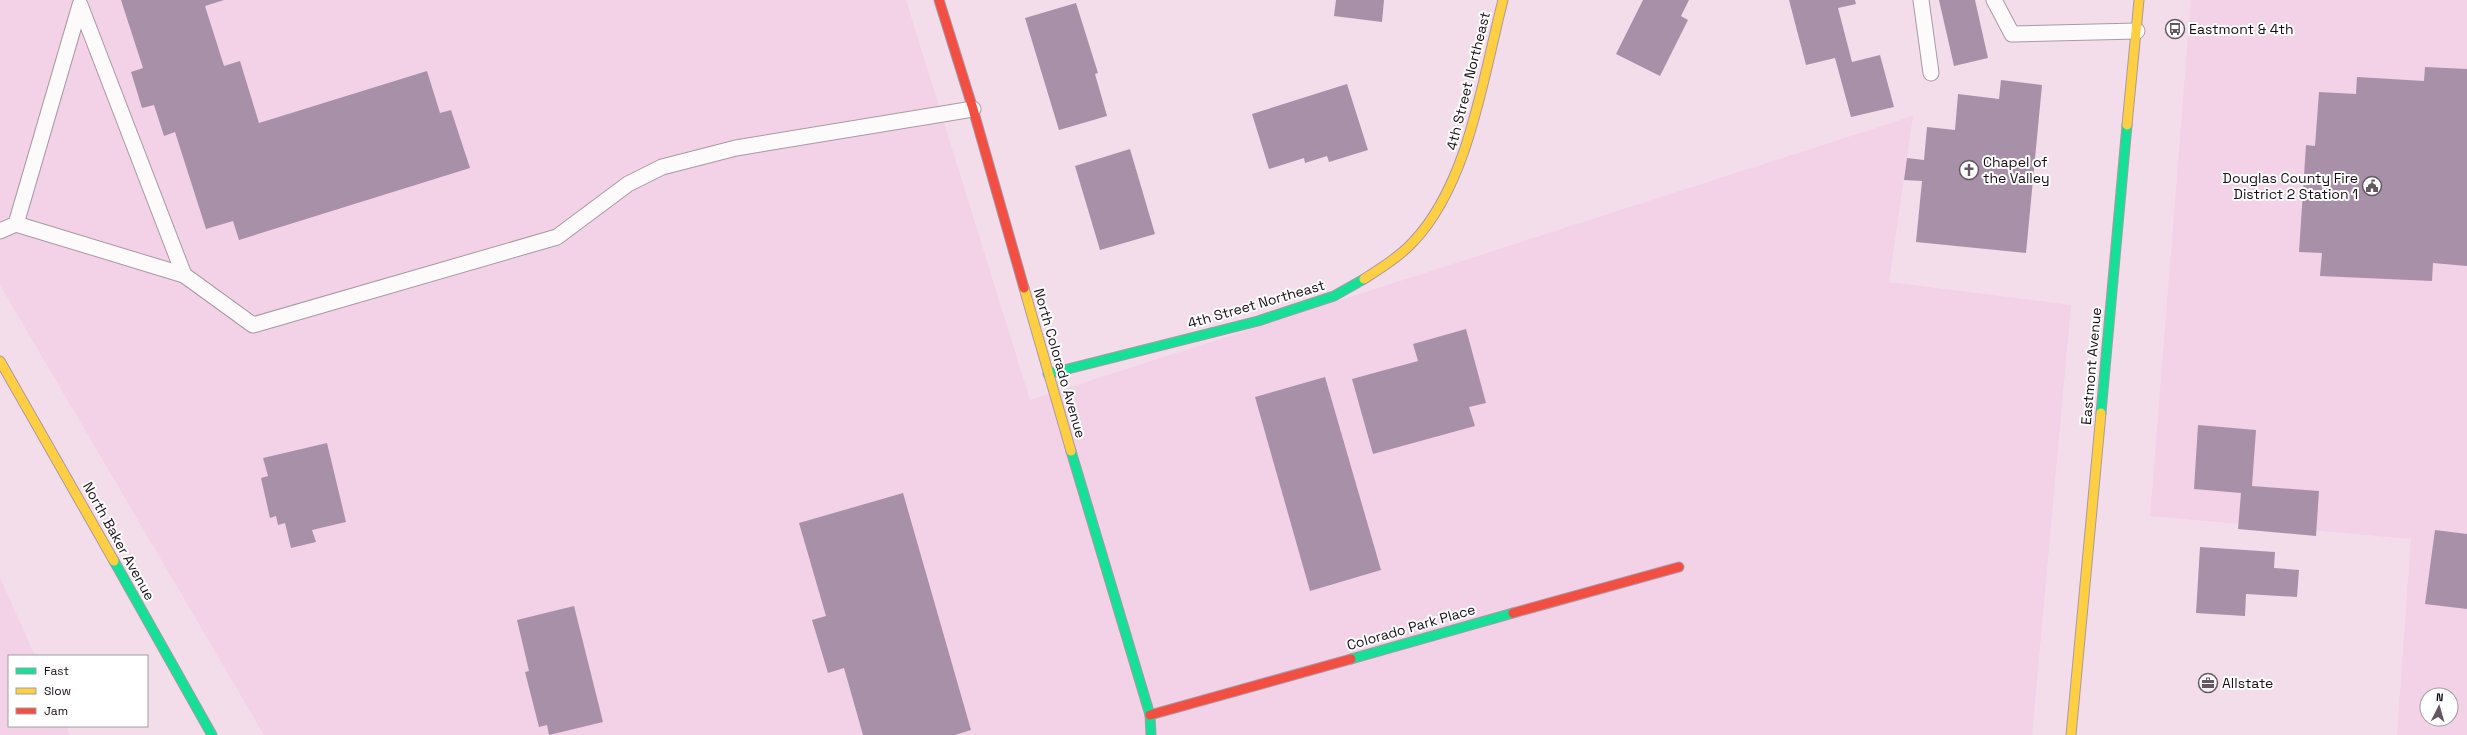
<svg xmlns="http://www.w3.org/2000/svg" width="2467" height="735" font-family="'Space Grotesk',sans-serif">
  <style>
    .built { fill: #f3d1e7; fill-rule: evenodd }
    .building { fill: #a890a8 }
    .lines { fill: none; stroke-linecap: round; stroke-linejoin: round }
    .lane-casing { stroke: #aa99a4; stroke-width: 17 }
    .fast-casing { stroke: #aa99a4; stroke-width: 11 }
    .slow-casing { stroke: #aa99a4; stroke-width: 11 }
    .jam-casing { stroke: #aa99a4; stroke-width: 11 }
    .lane { stroke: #fdfafc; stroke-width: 15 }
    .fast { stroke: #16e098; stroke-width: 9 }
    .slow { stroke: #ffcf43; stroke-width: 9 }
    .jam { stroke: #f24e42; stroke-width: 9 }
    .labels { text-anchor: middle; stroke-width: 4; stroke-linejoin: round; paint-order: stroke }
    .poi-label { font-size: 14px; fill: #1a0d16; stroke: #fff; text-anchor: start }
    .street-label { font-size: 14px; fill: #1a0d16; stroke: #fff }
  </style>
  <rect width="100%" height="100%" fill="#f3ddeb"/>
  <g class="built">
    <path d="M0,0h906l124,400 883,-284 -24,166 182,23 -39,430h-1768l-264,-450z"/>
    <path d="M2191,0h276v735h-70l14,-196 -261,-23zM2427,695h24v24h-24z"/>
    <path d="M0,578l35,78h-26v70h57l4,9h-70z"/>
  </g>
  <g class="building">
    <path d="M121,0h103l-19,6 19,60 16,-5 19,62 168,-52 13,42 11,-3 19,58 -231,72 -6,-19 -27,8 -31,-97 -11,4 -10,-31 -12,3 -11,-36 12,-4z"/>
    <path d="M1336,0h48l-2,22 -48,-6z"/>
    <path d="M1643,0h46l-8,16 7,4 -28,56 -44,-22z"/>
    <path d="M1789,0h66l1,4 -18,4 14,54 28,-7 14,52 -43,10 -16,-59 -29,7z"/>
    <path d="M1939,0h36l13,58 -34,8z"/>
    <path d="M1076,3l22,70 -3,1 12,42 -48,14 -34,-112z"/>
    <path d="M2425,67l42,2v197l-34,-3 -1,18 -112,-5 2,-23 -23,-1 7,-107 9,1 4,-54 37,2 1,-17 67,4z"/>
    <path d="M2001,80l41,5 -16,168 -110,-11 6,-61 -18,-1 3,-22 17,2 3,-33 28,3 3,-36 41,5z"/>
    <path d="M1347,84l21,66 -39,12 -2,-6 -22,7 -1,-5 -35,11 -17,-55z"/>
    <path d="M1130,149l25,85 -55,16 -25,-84z"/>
    <path d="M1466,329l20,74 -17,4 6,19 -102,28 -21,-75 66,-18 -5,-17z"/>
    <path d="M1325,377l56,193 -71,21 -55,-194z"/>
    <path d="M2198,425l58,5 -4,56 67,5 -3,45 -78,-7 3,-36 -47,-4z"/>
    <path d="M327,443l19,79 -34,8 4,12 -25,6 -6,-25 -7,2 -2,-9 -6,2 -9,-40 7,-2 -5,-18z"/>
    <path d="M903,493l68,237 -16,5h-92l-19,-67 -16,5 -16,-53 14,-4 -27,-93z"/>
    <path d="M2435,530l32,4v75l-42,-5z"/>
    <path d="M2200,547l75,5 -1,16 25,2 -2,27 -51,-3 -1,22 -49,-3z"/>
    <path d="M574,606l29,116 -54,13 -2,-10 -8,2 -14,-55 4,-1 -12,-51z"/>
  </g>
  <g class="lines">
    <g class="lane-casing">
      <g id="lane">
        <path d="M1921,0l10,73"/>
        <path d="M1994,0l18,34 125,-3"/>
        <path d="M16,224l168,51"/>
        <path d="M0,231l16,-7 64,-219 104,270 69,50 304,-88 71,-53 34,-17 74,-19 237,-39"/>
      </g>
    </g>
    <g class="fast-casing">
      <g id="fast">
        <path d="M1048,374l210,-53 76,-25 30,-17"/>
        <path d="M2101,413l26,-288"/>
        <path d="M1071,451l79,264 1,20"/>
        <path d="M114,561l98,174"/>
        <path d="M1351,659l162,-46"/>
      </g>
    </g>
    <g class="slow-casing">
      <g id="slow">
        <path d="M2127,125l12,-125"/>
        <path d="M1364,279c17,-11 35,-22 49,-37 56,-59 70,-165 90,-242"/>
        <path d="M1024,288l47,163"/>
        <path d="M0,361l114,200"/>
        <path d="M2071,735l30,-322"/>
      </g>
    </g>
    <g class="jam-casing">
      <g id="jam">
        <path d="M939,0l34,109 51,179"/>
        <path d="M1513,613l166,-46"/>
        <path d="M1150,715l201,-56"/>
      </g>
    </g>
    <use href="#lane" class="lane"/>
    <use href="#fast" class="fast"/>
    <use href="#slow" class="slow"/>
    <use href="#jam" class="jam"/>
  </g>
  <defs>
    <g id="bus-ring" transform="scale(1)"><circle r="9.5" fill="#fff" stroke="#665661" stroke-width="1.5"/><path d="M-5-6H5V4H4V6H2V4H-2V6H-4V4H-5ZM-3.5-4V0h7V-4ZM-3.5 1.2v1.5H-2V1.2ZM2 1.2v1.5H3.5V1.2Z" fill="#665661"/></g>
    <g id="church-ring" transform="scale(1)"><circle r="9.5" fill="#fff" stroke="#665661" stroke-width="1.5"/><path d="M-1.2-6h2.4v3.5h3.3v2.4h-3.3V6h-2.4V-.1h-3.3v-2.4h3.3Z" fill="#665661"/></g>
    <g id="civic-ring" transform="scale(1)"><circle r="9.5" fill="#fff" stroke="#665661" stroke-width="1.5"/><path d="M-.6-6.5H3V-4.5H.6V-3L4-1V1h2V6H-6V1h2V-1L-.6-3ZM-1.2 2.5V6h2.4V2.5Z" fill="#665661"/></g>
    <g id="office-ring" transform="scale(1)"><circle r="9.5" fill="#fff" stroke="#665661" stroke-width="1.5"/><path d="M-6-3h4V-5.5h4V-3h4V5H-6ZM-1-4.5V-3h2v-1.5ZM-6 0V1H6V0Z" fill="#665661"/></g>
  </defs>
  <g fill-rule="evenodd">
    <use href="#bus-ring" x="2175" y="29"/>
    <use href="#church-ring" x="1969" y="170"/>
    <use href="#civic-ring" x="2372" y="186"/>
    <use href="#office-ring" x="2208" y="683"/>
  </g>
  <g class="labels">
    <g class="poi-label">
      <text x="2189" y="34">Eastmont &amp; 4th</text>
      <text x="1983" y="167">Chapel of<tspan x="1983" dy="16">the Valley</tspan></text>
      <text x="2358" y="183" text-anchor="end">Douglas County Fire<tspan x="2358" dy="16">District 2 Station 1</tspan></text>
      <text x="2222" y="688">Allstate</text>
    </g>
    <g class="street-label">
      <text transform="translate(1468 81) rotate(-76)" y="5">4th Street Northeast</text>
      <text transform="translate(1256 304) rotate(-16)" y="5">4th Street Northeast</text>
      <text transform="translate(1060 363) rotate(74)" y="5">North Colorado Avenue</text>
      <text transform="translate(2091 366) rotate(-85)" y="5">Eastmont Avenue</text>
      <text transform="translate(119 541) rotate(61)" y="5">North Baker Avenue</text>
      <text transform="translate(1411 627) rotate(-16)" y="5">Colorado Park Place</text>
    </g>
  </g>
  <rect x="8" y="655" width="140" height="72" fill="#ffffff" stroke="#a39ea2"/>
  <rect x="16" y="668" width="20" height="6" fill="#16e098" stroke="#a39ea2"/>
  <text x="44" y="675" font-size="12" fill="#1a0d16">Fast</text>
  <rect x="16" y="688" width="20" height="6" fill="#ffcf43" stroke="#a39ea2"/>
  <text x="44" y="695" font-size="12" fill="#1a0d16">Slow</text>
  <rect x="16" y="708" width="20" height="6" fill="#f24e42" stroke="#a39ea2"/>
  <text x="44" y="715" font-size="12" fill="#1a0d16">Jam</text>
  <g transform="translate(2439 707) rotate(5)"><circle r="19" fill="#ffffff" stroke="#a39ea2"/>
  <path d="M0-3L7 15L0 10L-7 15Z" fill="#665661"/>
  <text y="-6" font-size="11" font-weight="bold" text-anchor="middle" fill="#1a0d16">N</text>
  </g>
</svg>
